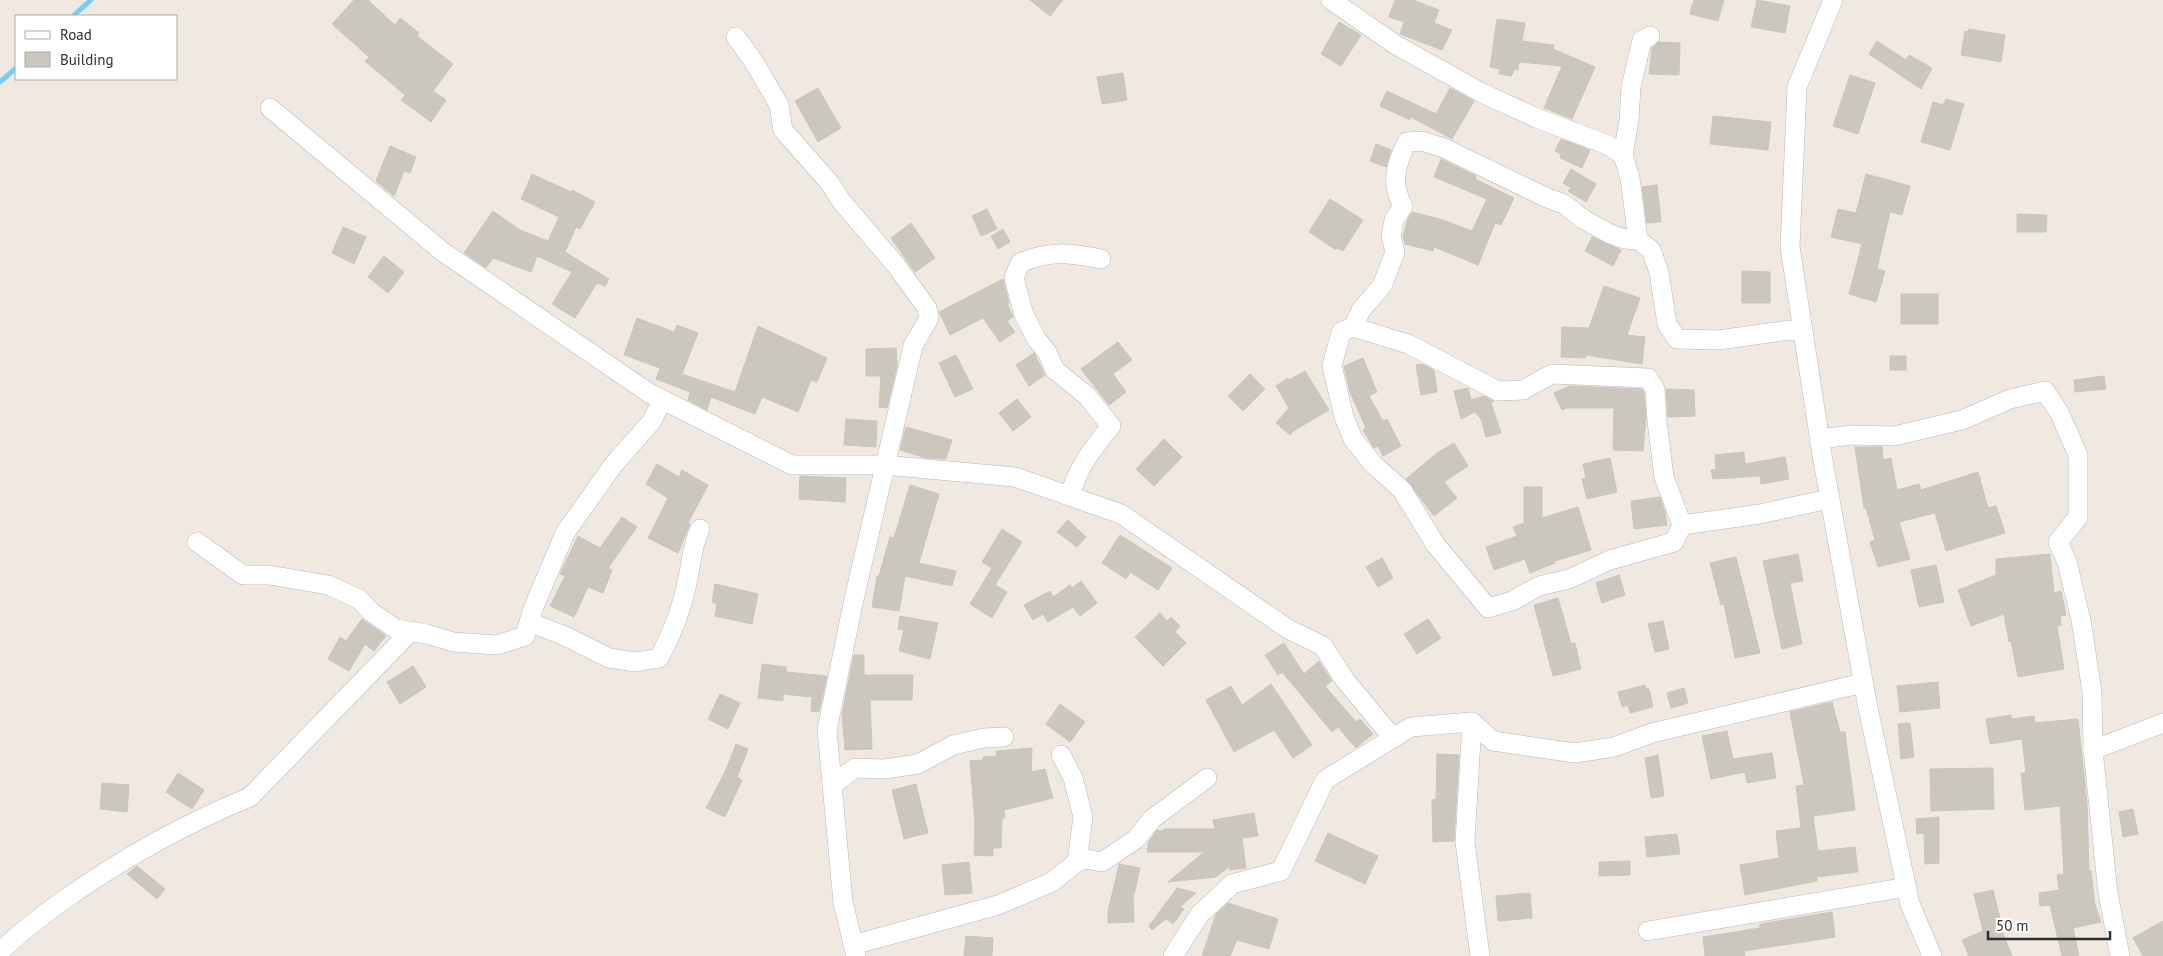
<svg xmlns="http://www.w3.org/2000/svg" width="2163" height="956" font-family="'PT Sans',sans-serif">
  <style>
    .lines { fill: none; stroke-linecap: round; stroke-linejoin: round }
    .stream { stroke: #75cff0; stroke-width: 5 }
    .building { fill: #cbc7bf; stroke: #cbc5ba }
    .minor-casing { stroke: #b4b7c1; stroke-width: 20 }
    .minor { stroke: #fff; stroke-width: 19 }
  </style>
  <rect width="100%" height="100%" fill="#efe9e1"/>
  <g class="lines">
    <g class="stream">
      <path d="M73,16l18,-16"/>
      <path d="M0,82l16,-14"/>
    </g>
  </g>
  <g class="building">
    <path d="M354,0h14l27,25 5,-7 19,15 -2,3 36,28 -20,27 13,9 -15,22 -30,-22 4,-5 -40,-34 4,-4 -37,-33z"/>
    <path d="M1030,0h33l-13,16z"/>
    <path d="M1395,0h18l26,10 -5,13 18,7 -10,20 -42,-16 4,-12 -15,-5z"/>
    <path d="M1694,0h30l-6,21 -28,-7z"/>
    <path d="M1757,0l33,6 -5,27 -34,-6z"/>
    <path d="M1497,19l28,4 -3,18 32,4 -1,4 42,18 -23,52 -28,-11 18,-42 -43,-4 -1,8 -3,-1 -4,7 -12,-2 1,-5 -10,-2z"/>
    <path d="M1339,22l22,13 -20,31 -20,-12z"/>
    <path d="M1969,29l36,6 -4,27 -40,-7 4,-24 3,1z"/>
    <path d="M1877,41l29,19 3,-5 23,13 -11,21 -52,-35z"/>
    <path d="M1659,42l21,1 -1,32 -30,-1 3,-26z"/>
    <path d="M1123,73l4,27 -25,4 -5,-27z"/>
    <path d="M1850,75l25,8 -17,51 -25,-8z"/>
    <path d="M818,88l23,40 -23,14 -23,-41z"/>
    <path d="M1450,88l24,13 -22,38 -41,-22 -1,3 -30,-14 7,-15 49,23z"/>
    <path d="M1946,99l18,5 -14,46 -29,-8 12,-40 10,3z"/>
    <path d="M1713,116l58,6 -3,28 -58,-6z"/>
    <path d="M1561,139l29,11 -8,18 -22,-10 1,-4 -6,-3z"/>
    <path d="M1376,144l15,6 -5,17 -16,-6z"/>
    <path d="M390,146l26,11 -6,16 -6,-2 -10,25 -18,-15z"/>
    <path d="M1441,159l35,17 -1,3 39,19 -13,27 -6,-2 -17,42 -44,-18 -1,4 -28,-7 -2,-7 4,-16 5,-9 31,8 29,11 15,-32 -53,-22z"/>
    <path d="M1571,169l25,15 -10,18 -18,-11 3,-3 -8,-5z"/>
    <path d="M532,174l39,18 1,-2 23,12 -15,27 -4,-2 -11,25 44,27 -4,7 -8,-3 -22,35 -23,-14 20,-32 -35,-16 -6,16 -38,-14 -7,10 -22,-15 29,-42 27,19 28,11 11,-24 -38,-18z"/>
    <path d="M1866,174l44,12 -8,29 -12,-3 -13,57 8,2 -9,31 -27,-8 13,-50 -31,-7 7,-28 18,4z"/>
    <path d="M1657,185l4,37 -14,1 -5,-36z"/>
    <path d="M1330,199l33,21 -20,31 -6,-3 -1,2 -27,-18z"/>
    <path d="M987,209l10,20 -16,7 -9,-20z"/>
    <path d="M2017,214l30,1 -1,17h-29z"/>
    <path d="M911,223l24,35 -20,14 -24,-34z"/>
    <path d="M343,227l23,10 -12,27 -22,-11z"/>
    <path d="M1003,229l7,13 -12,7 -7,-13z"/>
    <path d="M1592,237l29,13 -8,16 -28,-15z"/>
    <path d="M384,256l20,16 -16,21 -20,-16z"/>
    <path d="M1742,271l28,1v31h-28z"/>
    <path d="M1003,279l6,24h-2l6,14 -6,4 8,11 -15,10 -17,-24 -33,17 -11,-23z"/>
    <path d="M1604,286l36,12 -13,37 18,2 -3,27 -56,-9v3l-25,-1 1,-30 27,1z"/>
    <rect x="1901" y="294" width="37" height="30"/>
    <path d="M637,318l37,14 3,-7 21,8 -16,41 53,18 23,-66 69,32 -10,24 -6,-2 -13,32 -36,-15 -7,17 -44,-17 -4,13 -19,-10 2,-8 -34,-13 4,-11 -36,-13z"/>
    <path d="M1118,342l14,18 -19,14 13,18 -17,13 -28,-36z"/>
    <path d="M896,348l1,18 -10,42 -8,-1 2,-31h-15v-27z"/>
    <path d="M1034,353l11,22 -16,11 -13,-21z"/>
    <path d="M956,355l17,34 -18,8 -16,-34z"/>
    <rect x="1890" y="356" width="16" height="14"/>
    <path d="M1363,358l14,34 -8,4 14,25 4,-2 14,27 -18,10 -5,-10 -4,2 -11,-18 3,-2 -16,-36 -6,-26z"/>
    <path d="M1422,364l12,6 3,22 -16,3 -5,-30z"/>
    <path d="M1305,371l24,39 -34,20 -5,5 -14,-12 13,-15 -13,-22 12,-8 1,2z"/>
    <path d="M1250,374l15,15 -22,22 -15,-15z"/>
    <path d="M2104,376l2,13 -31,3 -1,-12z"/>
    <path d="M1570,386l72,3 2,4 2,25 -3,33 -30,-1 1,-42h-47l-5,2 -8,-17z"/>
    <path d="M1468,388l3,12 13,-4 10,5 -3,2 10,30 -15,4 -5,-18 -6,-7 -14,7 -7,-28z"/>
    <path d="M1666,389l28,1 1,26 -27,1z"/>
    <path d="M1017,399l14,18 -18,14 -14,-18z"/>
    <path d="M846,419l31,2 -1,26 -32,-2z"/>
    <path d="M906,427l46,13 -6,19 -20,-1 -26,-8z"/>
    <path d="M1164,439l18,18 -28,29 -18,-17z"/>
    <path d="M1454,443l14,23 -24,16 13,16 -23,18 -28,-37 31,-26z"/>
    <path d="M1855,447h27l1,13 8,-2 6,32 22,-6 2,6 57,-18 10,36 8,-2 9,27 -59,18 -11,-38 -36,9 11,37 -32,8 -8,-25 5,-2 -9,-32h-2z"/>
    <path d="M1744,452l1,12 40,-7 4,22 -28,5 -1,-8 -47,3 -2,-9 5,-1 -1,-14z"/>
    <path d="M1610,458l7,34 -30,7 -5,-20 4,-1 -3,-14z"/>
    <path d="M657,464l22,13 3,-7 26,15 -20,38 2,1 -12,29 -30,-15 20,-40 -22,-14z"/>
    <path d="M800,476l46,2 -1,24 -46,-3z"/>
    <path d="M910,485l29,9 -20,69 37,8 -4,15 -47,-10 -6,35 -27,-4 5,-31h2l11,-39 4,1z"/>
    <path d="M1524,487h18v31l36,-11 13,43 -36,11v2l-25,10 -5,-14 -31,11 -8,-23 31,-11 -4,-9 11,-4z"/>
    <path d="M1660,497l5,15 2,13 -33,4 -3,-28z"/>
    <path d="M622,517l15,10 -29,41 4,2 -9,23 -15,-6 -14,30 -24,-11 15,-30 -5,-2 18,-38 22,12z"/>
    <path d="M1068,520l18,17 -9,10 -20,-15z"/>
    <path d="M1002,529l20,13 -27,43 12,7 -15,26 -22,-14 22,-36 -10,-6z"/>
    <path d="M1120,535l52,33 -14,22 -28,-18 -4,7 -24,-16z"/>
    <path d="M1798,554l5,27 -13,2 12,61 -20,5 -19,-88z"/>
    <path d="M2050,554l4,39 7,-2 5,24 -6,1 1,9 -4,1 7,43 -46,8 -7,-36 -2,1 -5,-28 -33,12 -13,-36 38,-15v-16z"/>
    <path d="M1736,557l24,96 -25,5 -11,-54 -3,1 -11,-42z"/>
    <path d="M1382,558l11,20 -15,9 -12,-20z"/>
    <path d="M1936,565l8,37 -25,5 -8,-37z"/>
    <path d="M1619,575l6,20 -23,8 -6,-20z"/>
    <path d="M1081,581l16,22 -17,13 -7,-9 -25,15 -5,-8 -10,6 -9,-15 26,-14 3,6 17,-12 2,3z"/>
    <path d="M715,584l43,10 -6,30 -37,-8 2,-12 -5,-2z"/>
    <path d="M1558,598l13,46 4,-1 6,26 -28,7 -19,-71z"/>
    <path d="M1160,613l7,8 4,-4 9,9 -5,6 11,11 -23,23 -28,-29z"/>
    <path d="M900,616l38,7 -8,36 -31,-8 5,-21 -6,-1z"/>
    <path d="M362,619l24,17 -12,15 -9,-7 -16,27 -21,-12 12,-22 6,4z"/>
    <path d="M1428,619l13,19 -24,16 -13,-20z"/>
    <path d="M1663,621l6,28 -14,3 -7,-28z"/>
    <path d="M1284,643l20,31 15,-13 13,20 -7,5 31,36 4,-3 13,15 -17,14 -18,-21 -6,5 -50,-60 -4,3 -13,-20z"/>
    <path d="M854,655h10v20h49l-1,25h-42l2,49 -27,1 -3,-36z"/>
    <path d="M762,664l24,3v5l41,4 -8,36 -8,-1 1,-14 -29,-3v7l-25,-3z"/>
    <path d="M413,666l13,21 -26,17 -13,-22z"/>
    <path d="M1938,682l2,26 -40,4 -3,-26z"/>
    <path d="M1271,684l41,61 -19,13 -19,-28 -40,22 -28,-52 25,-14 11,19z"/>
    <path d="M1645,685l1,4h3l4,18 -23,6 -2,-8 -6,2 -4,-15z"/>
    <path d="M1684,688l4,15 -17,5 -4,-15z"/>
    <path d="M720,694l20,9 -12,26 -20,-10z"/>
    <path d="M1832,702l8,30h5l10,78 -42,6 5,35 37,-4 3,25 -41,5v4l-72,14 -5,-30 39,-7 -3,-27 25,-3 -5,-42 8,-1 -14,-73z"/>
    <path d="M1060,704l25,18 -15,20 -24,-18z"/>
    <path d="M2011,715v4l23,-3 1,7 43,-4 9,84 2,68h2l4,34 6,17 -28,6 6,28h-17l-12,-51 -10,1 -1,-13 20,-3 -2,-15 7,-1 -4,-68 -35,4 -4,-37h5l-4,-34 -32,5 -4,-25z"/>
    <path d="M1910,723l4,34 -13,2 -3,-35z"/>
    <path d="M1727,731l6,28 39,-6 4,25 -29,5 -2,-11 -34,7 -9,-43z"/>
    <path d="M736,744l12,5 -11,28 5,3 -17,37 -19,-9 19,-36z"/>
    <path d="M1032,748l-1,24 14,-3 8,29 -49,12 1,8h-3l-1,30h-8v8l-19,-1 1,-32 -5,-62 13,-1v-3l14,-1 -1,-5z"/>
    <path d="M1437,754l22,1 -5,86 -21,1 -1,-42 4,-1z"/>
    <path d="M1658,755l6,41 -13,2 -6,-40z"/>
    <path d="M1993,768l1,41 -63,2 -1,-42z"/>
    <path d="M178,773l26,17 -12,19 -26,-17z"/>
    <path d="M102,783l27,2 -2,27 -27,-3z"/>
    <path d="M916,784l12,49 -24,6 -12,-49z"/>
    <path d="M2133,809l5,25 -15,3 -4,-25z"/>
    <path d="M1254,813l4,23 -16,2 4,30 -17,2 2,-5 -15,12 -48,5 36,-30h-57l1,-9 9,-13 7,1v-2h51l-2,-9z"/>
    <path d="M1939,817v46l-14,1 -1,-31 -7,1 -1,-15z"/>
    <path d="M1328,833l50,23 -13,28 -50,-23z"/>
    <path d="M1677,834l3,20 -33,3 -2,-20z"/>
    <path d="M1630,861v14l-31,1v-14z"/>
    <path d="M969,862l3,31 -27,2 -3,-30z"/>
    <path d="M1119,864l21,4 -6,27 -1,-1 1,28 -26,1v-11z"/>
    <path d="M137,866l28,23 -8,10 -30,-25z"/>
    <path d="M1177,888l19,5 -16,14 4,2 -11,15 -7,-5 -14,11 -3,-4z"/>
    <path d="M1993,890l7,28h-3l15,38h-43l-7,-16 21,-9 -9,-37z"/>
    <path d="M1530,893l2,25 -34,3 -2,-25z"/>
    <path d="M1228,903l50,16 -9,30 -32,-9 -7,16h-28l14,-42z"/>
    <path d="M1832,912l3,25 -91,14 1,5h-40l-2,-19 57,-9v-4z"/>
    <path d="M2163,921v35h-20l-10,-18z"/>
    <path d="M966,936l27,2 -1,18h-28z"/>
  </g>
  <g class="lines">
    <g class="minor-casing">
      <g id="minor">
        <path d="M1331,0l65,45 86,48 57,26 69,26 15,10"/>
        <path d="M1833,0l-36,87 -7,160 33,214 45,247 42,196 22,52"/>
        <path d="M736,37l18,25 25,43 4,25 46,52 13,20 53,62 32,44 2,10 -16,28 -59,253 -27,131 16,172 13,54"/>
        <path d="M270,108l173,144 206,141 143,72h92l131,12 106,37 167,115 35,17 22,34 48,58"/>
        <path d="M1638,240l-8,-62 -7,-23 6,-35 2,-33 11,-47 8,-4"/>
        <path d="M1353,327l-12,5 -9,34 12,51 9,22 20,25 29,26 33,54 53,64 24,-7 27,-15 30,-7 41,-19 64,-18 8,-17 -18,-48 -7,-56 -2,-32 -7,-11 -96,-4 -29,16 -25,1 -90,-47 -55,-17 8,-17 21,-24 13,-34 -4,-16 3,-16 9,-14c-13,-23 -7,-42 4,-64l15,-1 22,7 101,49 19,7 19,15 27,15 15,5 13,1 13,10 8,22 8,52 10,15 42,1 70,-10 14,2"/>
        <path d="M1819,439l32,-4 43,1 68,-16 48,-21 35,-8 14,21 19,43v62l-20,25 9,20 14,58 11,72 1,58 15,143 12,63"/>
        <path d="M1070,496c7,-28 23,-48 41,-70l-24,-30 -32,-26 -8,-18 -10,-12 -13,-25 -10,-37 6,-15c30,-13 49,-10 81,-4"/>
        <path d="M1682,525l78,-11 69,-15"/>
        <path d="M197,542l46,33h26l59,10 31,14 12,13 25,17 31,5 26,8 44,3 28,-9 8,-27 32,-76 49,-69 38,-43 10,-21"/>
        <path d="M529,622l36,14 44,22 27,4 23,-4c14,-26 24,-52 29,-80 4,-18 4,-33 12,-49"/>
        <path d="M1472,722l-7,120 15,114"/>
        <path d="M2093,750l70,-27"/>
        <path d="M1061,755l12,23 10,39 -6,45"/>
        <path d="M832,785l23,-17 30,1 33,-5 35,-19 31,-7 20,-1"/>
        <path d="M1648,931l259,-44"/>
        <path d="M853,945l145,-40 54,-23 25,-20 9,-3 16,3 34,-23 16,-20 55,-41"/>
        <path d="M0,952c19,-19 39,-34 61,-50 59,-42 123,-78 189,-105l161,-166"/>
        <path d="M1173,956l27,-42 32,-30 49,-13 44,-91 86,-53 61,-5 21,19 82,12 39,-6 38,-14 211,-50"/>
      </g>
    </g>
    <use href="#minor" class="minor"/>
  </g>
  <rect x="15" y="15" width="162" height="65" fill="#ffffff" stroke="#ababab"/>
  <rect x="25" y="31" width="25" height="8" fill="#ffffff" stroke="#ababab"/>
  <text x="60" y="40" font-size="15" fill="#2e2e2e">Road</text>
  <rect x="25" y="52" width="25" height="15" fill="#cbc7bf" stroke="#ababab"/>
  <text x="60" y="65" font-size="15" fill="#2e2e2e">Building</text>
  <path d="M1988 931v8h122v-8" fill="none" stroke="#2e2e2e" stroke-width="2.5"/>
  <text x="1996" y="931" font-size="15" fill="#2e2e2e" stroke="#ffffff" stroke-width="4" paint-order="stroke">50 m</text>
</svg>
